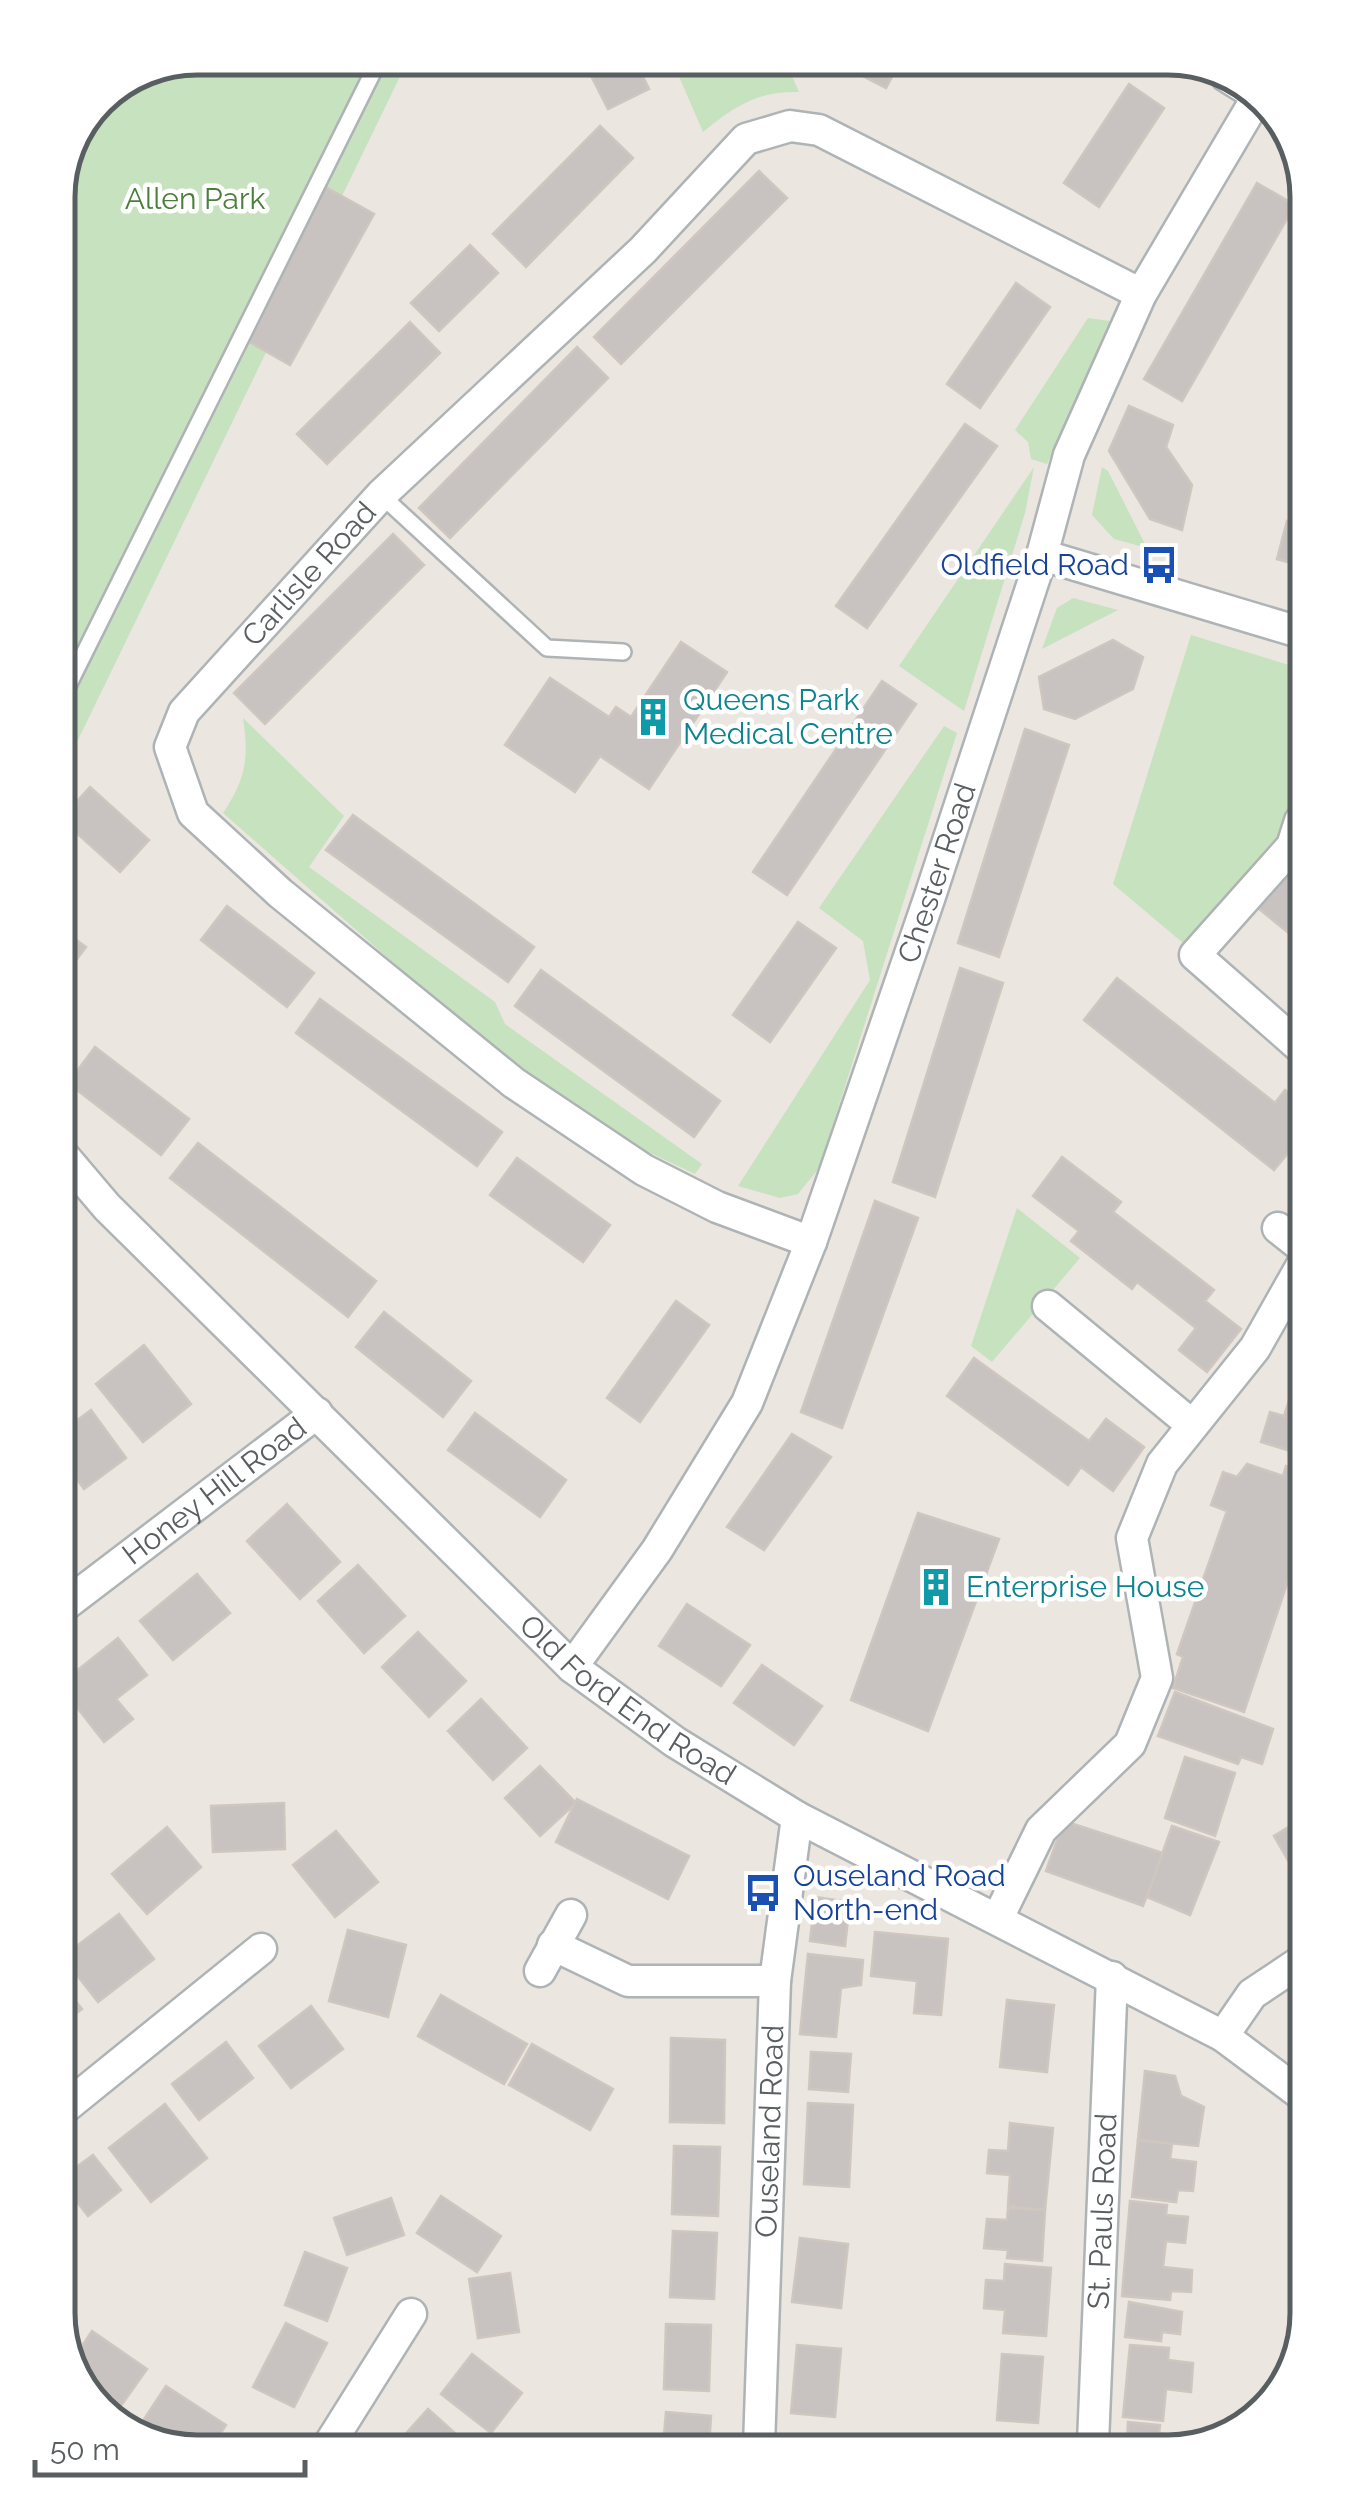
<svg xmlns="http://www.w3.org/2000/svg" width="1365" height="2510" font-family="Raleway,sans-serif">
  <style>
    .green { fill: #c7e2be }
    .building { fill: #c8c3c0; stroke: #cfc6bf; stroke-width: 2.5 }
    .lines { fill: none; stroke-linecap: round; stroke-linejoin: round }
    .service-casing { stroke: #aeb3b5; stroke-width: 20 }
    .minor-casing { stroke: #aeb3b5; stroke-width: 35 }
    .service { stroke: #fff; stroke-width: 15 }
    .minor { stroke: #fff; stroke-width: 30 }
    .labels { text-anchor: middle; stroke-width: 9; stroke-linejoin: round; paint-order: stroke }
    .park-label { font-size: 30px; fill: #497f39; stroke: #fff }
    .transit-label { font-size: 30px; fill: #164399; stroke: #fff; text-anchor: end }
    .street-label { font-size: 30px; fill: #595e60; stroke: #fff }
    .culture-label { font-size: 30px; fill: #0d838f; stroke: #fff; text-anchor: start }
    .rim { fill: none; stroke: #595e60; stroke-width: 5 }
  </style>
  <rect width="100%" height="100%" fill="#ebe6e0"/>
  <g class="green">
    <path d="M196,58h213l-348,717 -3,-587 41,-90z"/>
    <path d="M671,58h113l15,34c-42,-1 -64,14 -96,40z"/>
    <path d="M1088,318l22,3 -63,143 -16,-5 -3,-17 -13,-12z"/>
    <path d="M1034,467l-9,46 -61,198 -65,-45z"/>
    <path d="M1102,467l6,4 39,77 -33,-9 -22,-24z"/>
    <path d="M1073,598l45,12 -76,39 15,-41z"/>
    <path d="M1191,635l108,33 1,121 -16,47 -101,107 -70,-59z"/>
    <path d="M243,718l101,98 -35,51 186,135 10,22 197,140 -7,10 -72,-34 -86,-51 -314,-276c23,-34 26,-55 20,-95z"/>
    <path d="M944,726l13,7 -138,435 -21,26 -18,4 -42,-12 132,-206 -7,-39 -44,-33z"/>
    <path d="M1017,1208l63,50 -88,104 -21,-16z"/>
  </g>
  <g class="building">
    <path d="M582,58h52l15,31 -41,20z"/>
    <path d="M828,58h74l-16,30z"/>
    <path d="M1129,84l35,24 -65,99 -35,-24z"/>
    <path d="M600,126l33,32 -107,109 -33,-33z"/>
    <path d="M759,171l28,27 -166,166 -27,-27z"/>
    <path d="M1257,183l38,22 -113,196 -38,-22z"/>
    <path d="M322,185l52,29 -84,151 -51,-29z"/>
    <path d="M470,245l28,28 -59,58 -28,-28z"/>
    <path d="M1016,283l34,24 -70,101 -33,-24z"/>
    <path d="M410,322l30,31 -113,111 -30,-30z"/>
    <path d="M577,347l31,31 -158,160 -31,-30z"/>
    <path d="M1129,406l44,19 -7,22 26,38 -10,45 -32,-11 -41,-68z"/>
    <path d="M965,424l32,22 -130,182 -31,-22z"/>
    <path d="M1287,521l12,3v41l-22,-6z"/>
    <path d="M393,534l31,31 -159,159 -31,-31z"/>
    <path d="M1113,640l30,17 -10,32 -58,30 -31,-10 -5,-32z"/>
    <path d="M681,642l46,30 -78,117 -49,-33 -25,36 -70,-47 45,-67 59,39 7,-10 15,10z"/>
    <path d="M882,681l34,23 -129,191 -34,-23z"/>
    <path d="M1025,729l44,16 -70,212 -41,-14z"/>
    <path d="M90,787l59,53 -29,32 -59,-53z"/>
    <path d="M353,815l181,132 -26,35 -182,-132z"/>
    <path d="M1293,870l7,6 1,67 -53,-43 22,-28 13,10z"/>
    <path d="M227,906l87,67 -27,34 -86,-67z"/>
    <path d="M798,922l38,26 -66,94 -37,-27z"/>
    <path d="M61,929l25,18 -24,32z"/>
    <path d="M960,968l43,15 -68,214 -42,-15z"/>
    <path d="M541,970l179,131 -26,36 -179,-131z"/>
    <path d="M1117,978l158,125 10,-13 16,12 1,34 -28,34 -190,-150z"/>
    <path d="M320,999l182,133 -25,34 -181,-133z"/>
    <path d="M95,1047l94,72 -28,36 -93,-72z"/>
    <path d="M198,1143l178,138 -28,36 -178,-139z"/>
    <path d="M1062,1157l59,45 -8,10 101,78 -9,11 36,28 -34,43 -28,-22 17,-22 -59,-46 -5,7 -61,-48 8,-10 -46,-35z"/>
    <path d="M517,1158l93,67 -27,37 -93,-67z"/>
    <path d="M875,1201l43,17 -76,210 -41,-16z"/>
    <path d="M676,1301l33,24 -69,97 -33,-24z"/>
    <path d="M384,1312l87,69 -28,36 -87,-70z"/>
    <path d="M144,1345l47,59 -48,38 -47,-58z"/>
    <path d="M974,1358l115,83 17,-22 38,28 -31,44 -32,-24 -13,18 -121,-89z"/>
    <path d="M1303,1358v97l-42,-13 9,-30 14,4z"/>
    <path d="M91,1410l35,48 -42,31 -20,-28v-31z"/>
    <path d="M475,1413l91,67 -26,37 -92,-67z"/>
    <path d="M792,1434l39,23 -67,93 -37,-23z"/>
    <path d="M1247,1464l36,12 3,-10 17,5 1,62 -60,179 -71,-24 10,-31 -6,-3 50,-143 -16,-6 12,-33 14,5z"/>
    <path d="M287,1504l53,58 -40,37 -53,-58z"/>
    <path d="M918,1513l81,26 -71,192 -77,-31z"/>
    <path d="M358,1565l47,51 -41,37 -46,-52z"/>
    <path d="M197,1574l33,39 -57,47 -33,-39z"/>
    <path d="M687,1604l63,41 -29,41 -62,-40z"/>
    <path d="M418,1632l48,49 -37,36 -47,-50z"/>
    <path d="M118,1638l29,37 -31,24 17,20 -29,23 -39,-50v-12z"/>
    <path d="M762,1665l60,41 -28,39 -60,-42z"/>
    <path d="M1175,1692l98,37 -11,35 -21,-7 -3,7 -80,-28z"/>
    <path d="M481,1699l46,49 -34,32 -45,-49z"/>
    <path d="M1185,1757l50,16 -20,63 -50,-18z"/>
    <path d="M540,1766l36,37 -36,33 -35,-38z"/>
    <path d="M577,1799l112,57 -21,43 -112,-57z"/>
    <path d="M284,1803l1,46 -72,3 -2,-46z"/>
    <path d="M1305,1817v63l-4,3 -27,-47z"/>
    <path d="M1064,1821l99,32 -20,53 -97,-35z"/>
    <path d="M1172,1826l47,16 -29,73 -43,-18z"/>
    <path d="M167,1827l34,40 -54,47 -35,-40z"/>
    <path d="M336,1831l42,51 -43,35 -42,-52z"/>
    <path d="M815,1897l35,5 -5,44 -35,-5z"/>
    <path d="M119,1914l35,45 -56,43 -32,-41v-7z"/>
    <path d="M348,1930l58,15 -18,72 -59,-16z"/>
    <path d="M875,1932l73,7 -7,76 -27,-2 3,-32 -46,-5z"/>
    <path d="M808,1954l55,6 -2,25 -20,3 -5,49 -36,-3z"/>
    <path d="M66,1989l16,20 -15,11z"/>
    <path d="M441,1995l86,49 -23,40 -86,-48z"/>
    <path d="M1007,2000l47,5 -7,67 -47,-5z"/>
    <path d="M311,2006l32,43 -52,39 -32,-42z"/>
    <path d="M671,2038l54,2 -1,83 -54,-1z"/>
    <path d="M226,2042l27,36 -54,42 -27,-36z"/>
    <path d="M532,2044l81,45 -23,41 -81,-45z"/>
    <path d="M811,2052l40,2 -3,38 -39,-3z"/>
    <path d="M1145,2071l30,5 6,20 23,11 -6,39 -60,-6z"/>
    <path d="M808,2103l45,2 -4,82 -45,-3z"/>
    <path d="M165,2104l42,54 -56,44 -42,-54z"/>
    <path d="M1010,2123l43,5 -8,82 -37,-4 2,-31 -23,-2 2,-23 19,1z"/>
    <path d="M1138,2140l34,4 -2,15 26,3 -3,29 -15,-1 -2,12 -44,-5z"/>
    <path d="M674,2146l46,1 -2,69 -46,-2z"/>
    <path d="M93,2155l28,35 -33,26 -21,-27v-15z"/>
    <path d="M441,2196l60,40 -24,36 -60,-39z"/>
    <path d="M391,2198l13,37 -57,20 -13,-37z"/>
    <path d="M1130,2201l37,4 -1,10 22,2 -3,26 -19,-2 -3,26 29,3 -1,22 -20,-1 -1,9 -48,-4z"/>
    <path d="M1008,2208l37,2 -3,51 -35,-3 1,-8 -24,-2 3,-29 20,1z"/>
    <path d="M673,2231l44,2 -3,66 -44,-2z"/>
    <path d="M800,2238l48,6 -7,64 -49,-6z"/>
    <path d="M305,2252l42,16 -20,53 -42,-16z"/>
    <path d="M1005,2264l46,4 -5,68 -43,-3 2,-23 -21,-2 2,-28 18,1z"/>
    <path d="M510,2273l9,59 -41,6 -9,-59z"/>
    <path d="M1129,2302l53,10 -2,22 -18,-2 -1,9 -36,-4z"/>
    <path d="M286,2323l41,20 -33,64 -41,-20z"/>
    <path d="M666,2324l45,1 -2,66 -45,-2z"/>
    <path d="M92,2331l55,38 -29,41 -36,-26 -14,-17z"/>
    <path d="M797,2345l44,4 -6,68 -44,-4z"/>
    <path d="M1130,2345l39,3 -1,12 25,3 -2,29 -25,-3 -3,32 -40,-4z"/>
    <path d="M472,2354l50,39 -31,40 -50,-39z"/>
    <path d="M1002,2354l41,3 -5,66 -41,-3z"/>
    <path d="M166,2386l60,39 -18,27h-20l-51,-22z"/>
    <path d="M428,2409l29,26 -12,15h-54z"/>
    <path d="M666,2412l45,4 -2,31h-46z"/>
    <path d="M1128,2422l32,3 -1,8 22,2 -1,7 -53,1z"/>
  </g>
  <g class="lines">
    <g class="service-casing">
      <g id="service">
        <path d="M381,495l166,153 76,4"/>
        <path d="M60,702l320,-644"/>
      </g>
    </g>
    <g class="minor-casing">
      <g id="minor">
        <path d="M1042,555l257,77"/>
        <path d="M1300,821l-8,25 -97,109 106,93"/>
        <path id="s1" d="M62,1154l45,53 465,460 103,75 122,75 426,219 83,62"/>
        <path d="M1278,1228l24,19"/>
        <path id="s2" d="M811,1242l-94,-35 -73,-37 -130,-87 -234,-190 -87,-80 -23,-66 14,-35 197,-217 262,-245 103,-111 44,-13 29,4 322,164"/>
        <path d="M1048,1306l143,118"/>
        <path id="s3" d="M65,1605l252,-192"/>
        <path id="s4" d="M572,1667l85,-117 90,-147 64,-161 119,-346 112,-341 27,-100 72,-161 117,-198 -32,-20"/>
        <path d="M998,1918l43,-88 89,-86 27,-66 -25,-140 30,-74 93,-116 47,-83"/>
        <path d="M553,1945l75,36h147"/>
        <path d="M540,1971l31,-56"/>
        <path d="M1223,2036l29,-42 54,-36"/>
        <path d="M67,2106l194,-157"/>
        <path id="s5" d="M1093,2443l19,-466"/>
        <path id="s6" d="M759,2446l16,-465 22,-164"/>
        <path d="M325,2451l86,-137"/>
      </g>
    </g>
    <use href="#service" class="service"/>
    <use href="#minor" class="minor"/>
  </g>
  <defs>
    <g id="bus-bare" transform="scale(3)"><path d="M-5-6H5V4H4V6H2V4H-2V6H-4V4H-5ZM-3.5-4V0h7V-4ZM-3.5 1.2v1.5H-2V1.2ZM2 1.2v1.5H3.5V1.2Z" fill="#1a4fb4" stroke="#fff" stroke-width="2.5" paint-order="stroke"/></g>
    <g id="building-bare" transform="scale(3)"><path d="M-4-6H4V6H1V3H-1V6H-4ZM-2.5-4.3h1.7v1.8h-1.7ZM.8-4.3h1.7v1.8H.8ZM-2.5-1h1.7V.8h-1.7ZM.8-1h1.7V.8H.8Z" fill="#0f9aa8" stroke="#fff" stroke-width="2.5" paint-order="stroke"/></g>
  </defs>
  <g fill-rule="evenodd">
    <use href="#bus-bare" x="1159" y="565"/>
    <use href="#building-bare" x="653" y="717"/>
    <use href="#building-bare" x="936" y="1587"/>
    <use href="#bus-bare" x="763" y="1893"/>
  </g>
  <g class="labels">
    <g class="park-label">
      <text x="195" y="209">Allen Park</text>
    </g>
    <g class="transit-label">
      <text x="1129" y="575">Oldfield Road</text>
      <text x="793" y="1886" text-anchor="start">Ouseland Road<tspan x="793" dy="34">North-end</tspan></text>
    </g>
    <g class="street-label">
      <text dy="10" stroke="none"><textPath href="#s2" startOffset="1052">Carlisle Road</textPath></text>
      <text dy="10" stroke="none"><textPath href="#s4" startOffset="880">Chester Road</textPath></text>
      <text dy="10" stroke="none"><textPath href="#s3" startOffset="188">Honey Hill Road</textPath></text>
      <text dy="10" stroke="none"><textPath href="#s1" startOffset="788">Old Ford End Road</textPath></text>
      <text dy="10" stroke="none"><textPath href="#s6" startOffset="315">Ouseland Road</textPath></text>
      <text dy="10" stroke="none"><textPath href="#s5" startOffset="232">St. Pauls Road</textPath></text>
    </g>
    <g class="culture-label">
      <text x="683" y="710">Queens Park<tspan x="683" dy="34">Medical Centre</tspan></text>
      <text x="966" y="1597">Enterprise House</text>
    </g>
  </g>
  <path d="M0 0H1365V2510H0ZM197 75H1168A122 122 0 0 1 1290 197V2313A122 122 0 0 1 1168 2435H197A122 122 0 0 1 75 2313V197A122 122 0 0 1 197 75Z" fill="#fff" fill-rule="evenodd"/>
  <path class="rim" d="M197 75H1168A122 122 0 0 1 1290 197V2313A122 122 0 0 1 1168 2435H197A122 122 0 0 1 75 2313V197A122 122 0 0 1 197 75Z"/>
  <path d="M35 2460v15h270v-15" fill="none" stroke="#595e60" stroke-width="5"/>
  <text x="50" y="2460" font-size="30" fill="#595e60" stroke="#ffffff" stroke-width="8" paint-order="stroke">50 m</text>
</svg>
